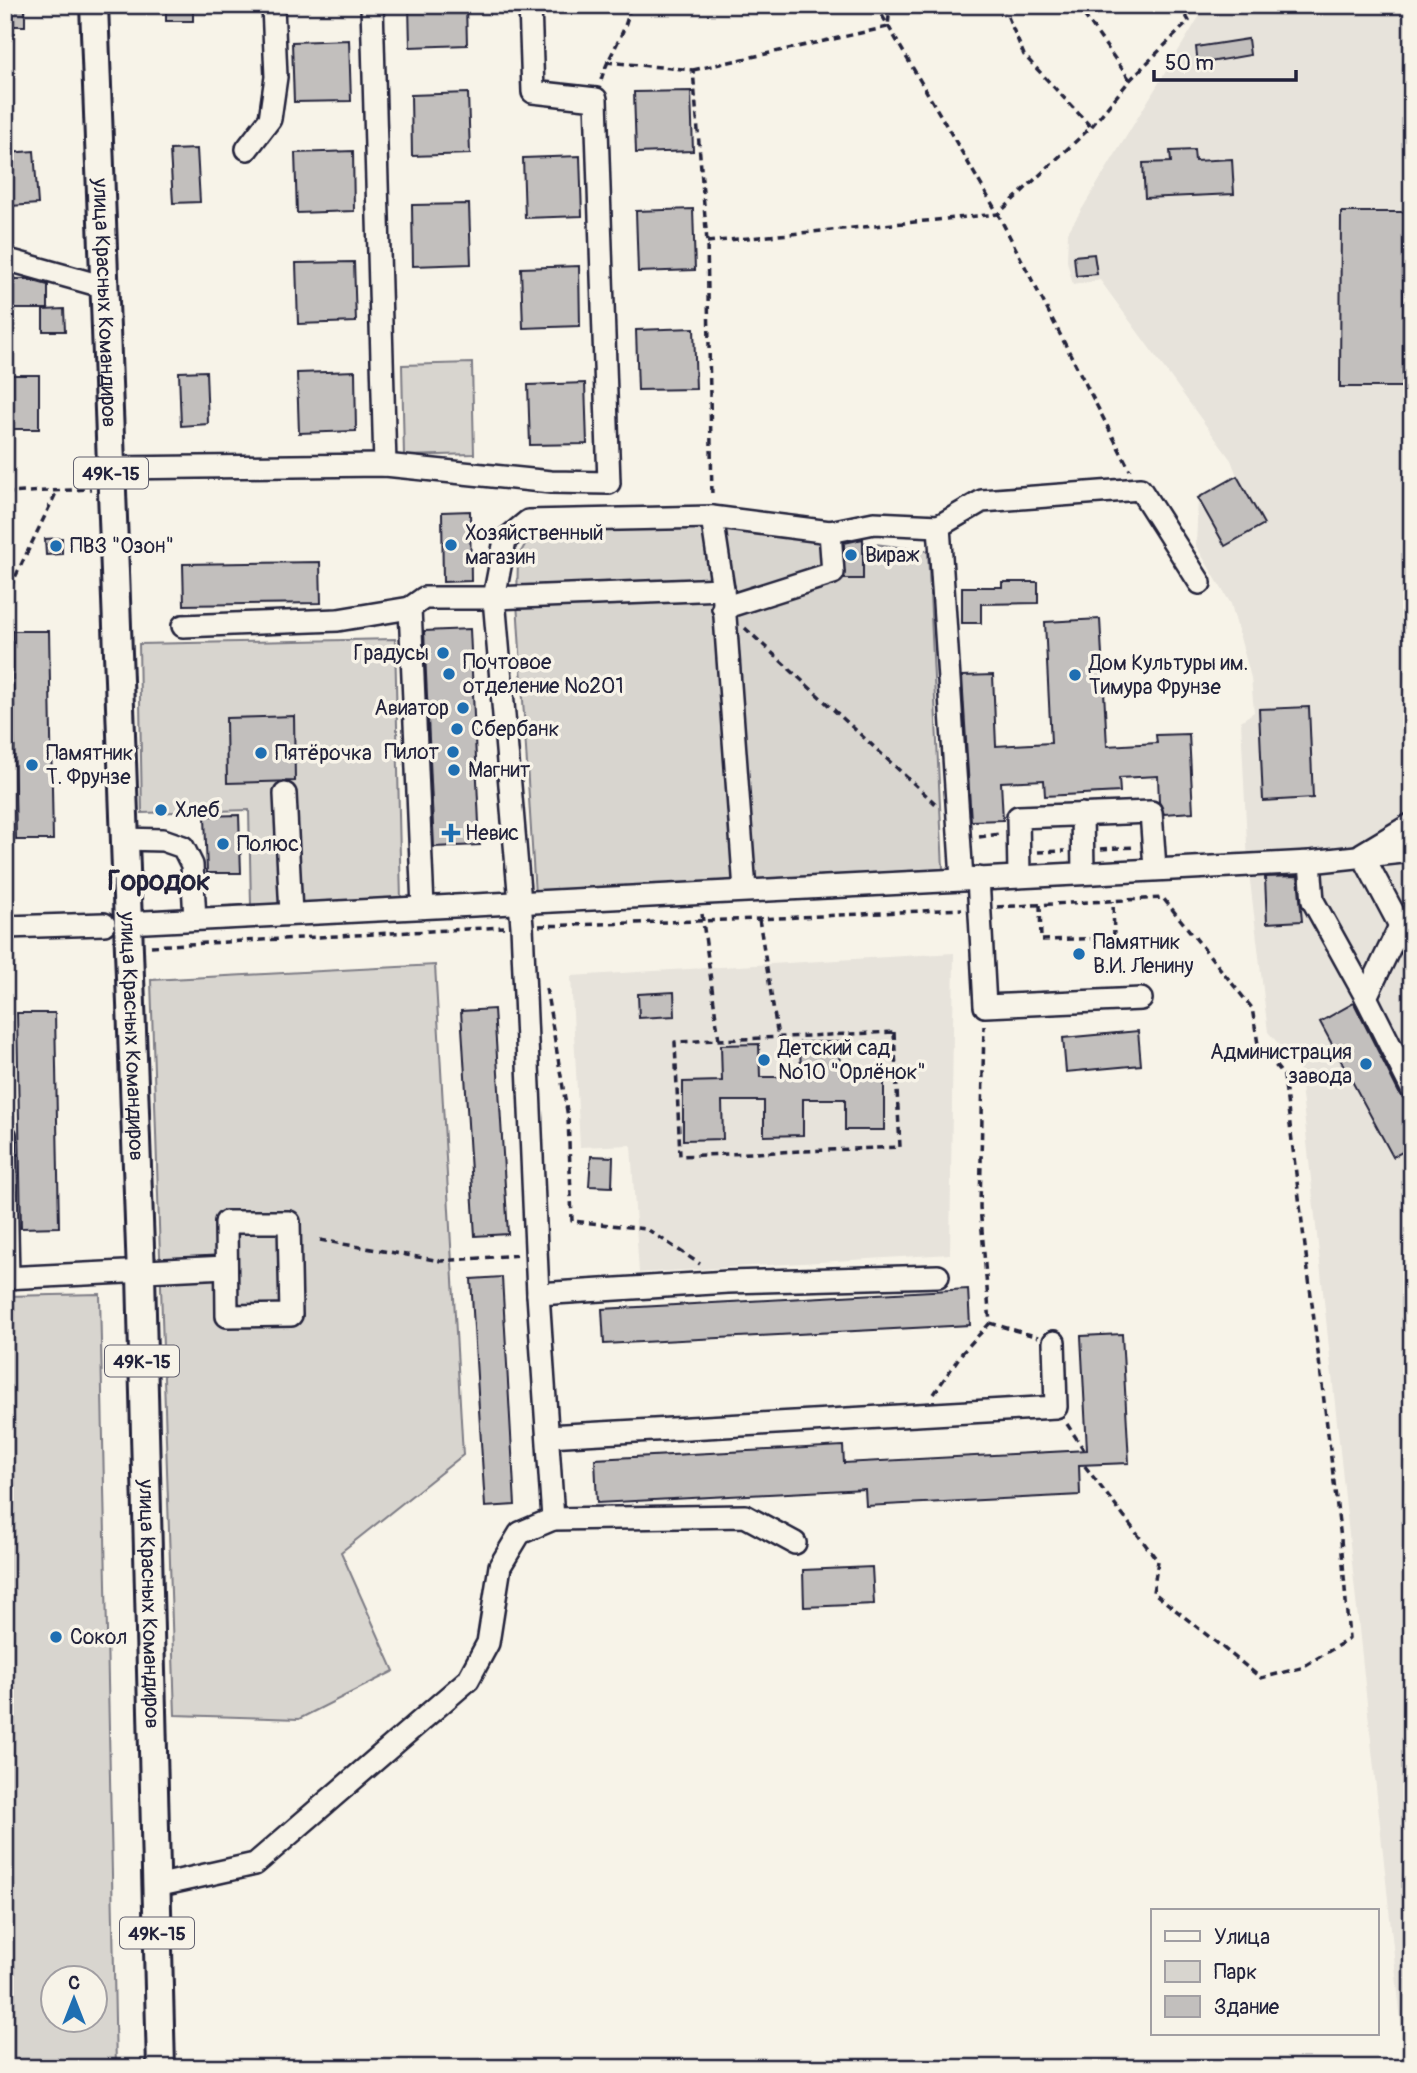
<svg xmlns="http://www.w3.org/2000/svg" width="1417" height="2073" font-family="Pangolin,sans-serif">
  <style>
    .built { fill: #e7e3db }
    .green { fill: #d8d5cf; stroke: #7d7c85; stroke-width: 2; fill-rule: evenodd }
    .building { fill: #c2bfbd; stroke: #22223b; stroke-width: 2 }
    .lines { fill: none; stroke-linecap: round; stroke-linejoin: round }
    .minor-casing { stroke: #22223b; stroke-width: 26 }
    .major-casing { stroke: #22223b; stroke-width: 32 }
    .path { stroke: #22223b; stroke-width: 3.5; stroke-dasharray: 7 5; stroke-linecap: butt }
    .minor { stroke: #f7f3e8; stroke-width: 21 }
    .major { stroke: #f7f3e8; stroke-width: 26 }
    .poi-dot { fill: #1f6fb2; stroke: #f7f3e8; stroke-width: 2.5 }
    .labels { text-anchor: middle; stroke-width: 7; stroke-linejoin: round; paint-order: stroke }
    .shield { fill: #f7f3e8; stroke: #62616f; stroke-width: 2 }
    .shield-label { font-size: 19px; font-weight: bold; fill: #22223b }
    .street-label { font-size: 21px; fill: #22223b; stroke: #f7f3e8 }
    .poi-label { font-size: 21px; fill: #22223b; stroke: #f7f3e8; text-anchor: start }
    .district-label { font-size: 28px; font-weight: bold; fill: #22223b; stroke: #f7f3e8 }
  </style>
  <rect width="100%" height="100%" fill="#f7f3e8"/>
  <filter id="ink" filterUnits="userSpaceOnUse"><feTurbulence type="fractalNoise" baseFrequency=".0143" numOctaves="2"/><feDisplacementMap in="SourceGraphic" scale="14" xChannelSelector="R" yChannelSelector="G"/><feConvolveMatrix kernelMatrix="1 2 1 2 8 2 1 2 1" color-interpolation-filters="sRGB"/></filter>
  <g filter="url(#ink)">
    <g class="built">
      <path d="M1203,5h209v2063h-6l-107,-1001 -31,-35 -20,-168 -7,-143 13,-9 -3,-34 -20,-74 -35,-58 2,-48 39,-22 -6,-16 -131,-180 -27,5 -6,-24 1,-29 134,-220z"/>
      <path d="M954,953l-4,301 -311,19 -8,-128 -51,2 -9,-171z"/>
    </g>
    <g class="green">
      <path d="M472,363l2,91 -70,2 -2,-91z"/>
      <path d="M721,524l207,27 15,318 -408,26 -18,-293 1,-45 17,-30z"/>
      <path d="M395,639l6,262 -150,4 -2,-95 -107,3 -3,-169z"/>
      <path d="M435,965l28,490 -122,97 53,119 -95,48 -124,-4 -24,-735z"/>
      <path d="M100,1294l16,774h-111v-772zM52,1979h42v42h-42z"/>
    </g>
    <g class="building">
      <rect x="5" y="5" width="20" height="21"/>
      <rect x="166" y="5" width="27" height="16"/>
      <path d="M409,5h57l1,40 -57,2z"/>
      <path d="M1248,39l2,16 -52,9 -2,-17z"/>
      <path d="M349,40l2,61 -57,1 -2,-60z"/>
      <path d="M691,91l2,60 -57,2 -2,-61z"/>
      <path d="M468,93l2,61 -58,2 -1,-61z"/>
      <path d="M197,149l3,53 -27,1 -3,-53z"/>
      <path d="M1194,150l1,11 37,-2 2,35 -89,4 -2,-35 28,-1 -1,-11z"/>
      <path d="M34,151l4,53 -27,2 -4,-53z"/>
      <path d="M353,151l1,60 -57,2 -2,-60z"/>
      <path d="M580,156l2,60 -57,2 -2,-60z"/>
      <path d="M469,204l2,60 -58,2 -1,-61z"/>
      <path d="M693,209l2,61 -57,2 -2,-61z"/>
      <path d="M1341,212h63l-1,175h-63z"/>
      <path d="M1094,254l3,20 -21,2 -2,-20z"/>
      <path d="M354,262l2,60 -58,2 -2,-61z"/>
      <path d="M579,266l1,60 -57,2 -2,-60z"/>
      <path d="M5,279h21l22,6v24h-43z"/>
      <path d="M64,309l1,22h-22v-21z"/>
      <path d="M694,328l2,61 -58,1 -2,-60z"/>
      <path d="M206,371l2,53 -27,2 -2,-54z"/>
      <path d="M355,371l1,60 -57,2 -2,-60z"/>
      <rect x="12" y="375" width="27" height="54"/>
      <path d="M585,383l2,61 -57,1 -2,-60z"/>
      <path d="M1237,476l27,48 -39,22 -27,-48z"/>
      <path d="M470,511l1,70 -28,1 -1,-70z"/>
      <path d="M62,538v16l-16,1 -1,-16z"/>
      <path d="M863,539v40h-19v-36z"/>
      <path d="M320,562l1,41 -137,2 -1,-41z"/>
      <path d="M1002,582h36v21l-57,1v19h-19v-36h40z"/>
      <path d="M1100,619l7,127 50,-3 -1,-8 33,-1 4,78 -29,2 -5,-12 -1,-26 -39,2 1,14 -75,4 -1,-16 -43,2 2,38 -32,1 -9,-145 31,-1 3,71 55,-3 -6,-121z"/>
      <path d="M470,629l10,216 -46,2 -10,-216z"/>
      <path d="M12,631h37l4,209h-37z"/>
      <path d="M1309,707l4,91 -50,3 -4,-92z"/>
      <path d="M294,716l1,65 -68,2 -1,-65z"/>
      <path d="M239,815l2,58h-34l-2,-57z"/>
      <path d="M1298,876l4,45 -35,2 -2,-46z"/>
      <path d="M674,992l1,24 -36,2 -1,-24z"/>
      <path d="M1354,1003l46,92 12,11v41l-19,10 -73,-135z"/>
      <path d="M494,1009l14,225 -33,2 -14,-225z"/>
      <path d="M17,1013h38l4,214 -38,1z"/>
      <path d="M1138,1031l3,34 -75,7 -3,-34z"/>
      <path d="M800,1042h39l1,33h44v55h-39v-31h-42v36l-39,1v-35h-42l1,38 -40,1v-58l39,-1 -1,-36 38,-1 1,33h41z"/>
      <path d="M591,1156l22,1 -1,30 -23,-1z"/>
      <path d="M502,1277l13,228 -30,2 -14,-228z"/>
      <path d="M968,1289l2,36 -366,19 -2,-35z"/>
      <path d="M1122,1334l7,129 -50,2 1,30 -214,11 -1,-17 -268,14 -2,-44 248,-13 1,17 243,-13 -6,-114z"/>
      <path d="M872,1567l2,37 -70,3 -1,-37z"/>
    </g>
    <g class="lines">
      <g class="minor-casing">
        <g id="minor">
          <path d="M372,5l13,460"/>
          <path d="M247,149l23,-30 6,-42 -3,-72"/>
          <path d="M5,259l100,28"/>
          <path d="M111,468l274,-3 166,17 58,1 -13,-384 -63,-7 -3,-87"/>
          <path d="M712,517l11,72 22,301"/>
          <path d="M830,532l44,-9 65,3"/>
          <path d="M723,589l-229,9 11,-58 23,-19 184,-4 118,15 3,41 -110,35"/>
          <path d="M183,626l155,-6 72,-12"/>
          <path d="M285,794l6,120"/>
          <path d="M1082,814l1,58"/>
          <path d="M1412,824l-50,30 50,94"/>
          <path d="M123,839l40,1 20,7 9,18 3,54"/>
          <path d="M1310,862l3,39 53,96 46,92"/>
          <path d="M1019,876l-1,-59 133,-5 4,56"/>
          <path d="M978,878l7,128 156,-7"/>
          <path d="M962,879l-23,-353 43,-25 158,-12 60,94"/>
          <path d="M126,923l1184,-61 102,-11"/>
          <path d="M5,927l99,-3"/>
          <path d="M1366,997l34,-71"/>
          <path d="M5,1135l3,143"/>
          <path d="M226,1222h63l2,93 -64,1z"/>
          <path d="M5,1278l221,-11"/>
          <path d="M538,1294l190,-12 210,-6"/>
          <path d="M548,1436l508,-29 -2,-65"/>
          <path d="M553,1519l192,-3 50,27"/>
          <path d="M156,1886l99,-22 213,-184 20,-37 12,-77 20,-33 33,-14 -15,-225 -16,-368 -28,-328h-70l-14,10 13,299"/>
        </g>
      </g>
      <g class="major-casing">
        <g id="major">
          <path id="s1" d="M94,5l47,1269 20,794"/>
        </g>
      </g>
      <g class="path">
        <path d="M876,5l122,209 132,256"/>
        <path d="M1003,5l21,50 67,72"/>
        <path d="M1077,5l53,75"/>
        <path d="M606,62l87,8 14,172 5,255"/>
        <path d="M693,70l195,-43 2,-22"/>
        <path d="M601,80c8,-27 26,-47 29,-75"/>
        <path d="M707,242l291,-28 93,-87 39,-47 59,-59 -9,-16"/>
        <path d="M5,493l86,-4"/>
        <path d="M5,598l52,-107"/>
        <path d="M745,628l193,178"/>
        <path d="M979,837l20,-3"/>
        <path d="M1101,849l34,-2"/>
        <path d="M1038,852l27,-1"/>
        <path d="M1040,905l1,35 73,-2 -1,-37"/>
        <path d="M997,907l166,-9 89,110 6,36 26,32 57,463 8,100 -48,29 -40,10 -108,-86 5,-31 -74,-96"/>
        <path d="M702,914l17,126"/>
        <path d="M759,919l19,118"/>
        <path d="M539,926l220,-7 203,-10"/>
        <path d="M151,946l353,-19"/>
        <path d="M546,988l22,129 4,104 75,8 53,35"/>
        <path d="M894,1032l6,115 -220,9 -5,-114z"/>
        <path d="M320,1240l121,21 78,-6"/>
        <path d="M990,1323l48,14"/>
        <path d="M934,1394l28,-41 28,-30 -10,-116 4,-181"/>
        <path d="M1067,1424l17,26"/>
      </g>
      <use href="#minor" class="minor"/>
      <use href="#major" class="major"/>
    </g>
  </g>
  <g class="poi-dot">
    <circle cx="451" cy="545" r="7"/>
    <circle cx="56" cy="546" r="7"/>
    <circle cx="851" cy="555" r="7"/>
    <circle cx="443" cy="653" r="7"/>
    <circle cx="449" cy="674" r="7"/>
    <circle cx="1075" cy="675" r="7"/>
    <circle cx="463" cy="708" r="7"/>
    <circle cx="457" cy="729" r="7"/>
    <circle cx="453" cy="752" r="7"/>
    <circle cx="261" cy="753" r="7"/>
    <circle cx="32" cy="765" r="7"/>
    <circle cx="454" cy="770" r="7"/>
    <circle cx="161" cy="810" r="7"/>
    <path d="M447.5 822.5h7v7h7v7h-7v7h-7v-7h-7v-7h7z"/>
    <circle cx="223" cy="844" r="7"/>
    <circle cx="1079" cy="954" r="7"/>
    <circle cx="764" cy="1060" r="7"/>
    <circle cx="1366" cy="1064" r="7"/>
    <circle cx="56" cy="1637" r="7"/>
  </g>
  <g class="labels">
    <g class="shield">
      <rect x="74" y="457.5" width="74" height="31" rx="5"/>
      <rect x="105" y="1345.5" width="74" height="31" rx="5"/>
      <rect x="120" y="1917.5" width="74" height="31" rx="5"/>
    </g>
    <g class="shield-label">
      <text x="111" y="480">49К-15</text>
      <text x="142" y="1368">49К-15</text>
      <text x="157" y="1940">49К-15</text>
    </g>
    <g class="street-label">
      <text dy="7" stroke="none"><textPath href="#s1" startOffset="298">улица Красных Командиров</textPath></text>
      <text dy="7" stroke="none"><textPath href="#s1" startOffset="1032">улица Красных Командиров</textPath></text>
      <text dy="7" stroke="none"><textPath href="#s1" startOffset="1600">улица Красных Командиров</textPath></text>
    </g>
    <g class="poi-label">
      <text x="465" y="540">Хозяйственный<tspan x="465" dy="24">магазин</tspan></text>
      <text x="70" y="553">ПВЗ "Озон"</text>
      <text x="865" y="562">Вираж</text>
      <text x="429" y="660" text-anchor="end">Градусы</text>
      <text x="463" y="669">Почтовое<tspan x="463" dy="24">отделение №201</tspan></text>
      <text x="1089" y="670">Дом Культуры им.<tspan x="1089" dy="24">Тимура Фрунзе</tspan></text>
      <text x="449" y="715" text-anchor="end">Авиатор</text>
      <text x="471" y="736">Сбербанк</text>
      <text x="439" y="759" text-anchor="end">Пилот</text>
      <text x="46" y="760">Памятник<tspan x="46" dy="24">Т. Фрунзе</tspan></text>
      <text x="275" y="760">Пятёрочка</text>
      <text x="468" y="777">Магнит</text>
      <text x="175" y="817">Хлеб</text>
      <text x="465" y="840">Невис</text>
      <text x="237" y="851">Полюс</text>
      <text x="1093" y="949">Памятник<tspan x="1093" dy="24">В.И. Ленину</tspan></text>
      <text x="778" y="1055">Детский сад<tspan x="778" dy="24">№10 "Орлёнок"</tspan></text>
      <text x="1352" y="1059" text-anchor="end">Администрация<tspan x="1352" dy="24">завода</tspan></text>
      <text x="70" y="1644">Сокол</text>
    </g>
    <g class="district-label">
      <text x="159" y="890">Городок</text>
    </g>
  </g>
  <rect width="1417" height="2073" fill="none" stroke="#f7f3e8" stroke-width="28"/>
  <rect x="14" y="14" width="1389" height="2045" fill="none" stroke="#22223b" stroke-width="2.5" filter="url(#ink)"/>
  <rect x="1151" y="1909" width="228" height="126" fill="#f7f3e8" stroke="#a29fa3" stroke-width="2"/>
  <rect x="1165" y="1931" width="35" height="10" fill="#f7f3e8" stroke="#a29fa3" stroke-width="2"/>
  <text x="1214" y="1944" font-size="21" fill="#22223b">Улица</text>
  <rect x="1165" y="1961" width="35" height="21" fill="#d8d5cf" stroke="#a29fa3" stroke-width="2"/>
  <text x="1214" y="1979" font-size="21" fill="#22223b">Парк</text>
  <rect x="1165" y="1996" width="35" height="21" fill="#c2bfbd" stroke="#a29fa3" stroke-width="2"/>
  <text x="1214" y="2014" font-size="21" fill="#22223b">Здание</text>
  <g transform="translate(74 1999)"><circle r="33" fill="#f7f3e8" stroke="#a29fa3" stroke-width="2"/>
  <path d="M0-5L12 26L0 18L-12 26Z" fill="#1f6fb2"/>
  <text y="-10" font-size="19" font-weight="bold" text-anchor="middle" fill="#22223b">С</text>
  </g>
  <path d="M1154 70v10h142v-10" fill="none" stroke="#22223b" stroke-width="3.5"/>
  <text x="1165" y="70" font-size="21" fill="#22223b" stroke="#f7f3e8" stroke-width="5" paint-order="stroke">50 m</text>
</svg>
